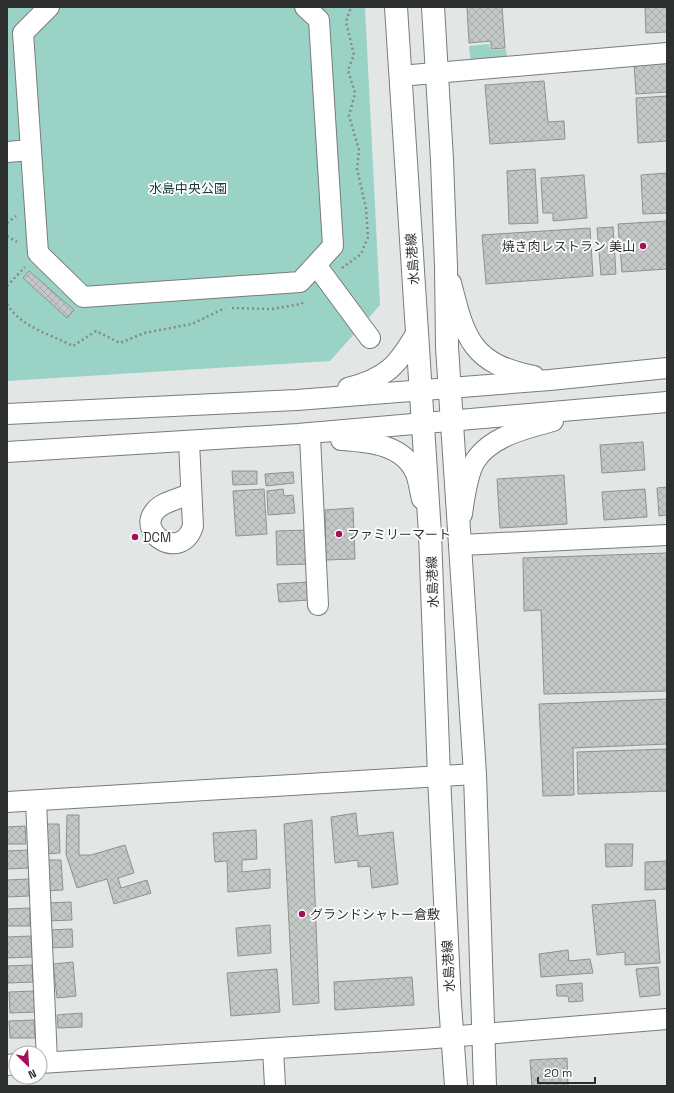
<svg xmlns="http://www.w3.org/2000/svg" width="674" height="1093" font-family="'Space Grotesk','Noto Sans JP',sans-serif">
  <style>
    .park { fill: #9ad2c5 }
    .building { fill: url(#building-cross-hatch); stroke: #8d9291 }
    .lines { fill: none; stroke-linecap: round; stroke-linejoin: round }
    .minor-casing { stroke: #787c7b; stroke-width: 22 }
    .major-casing { stroke: #787c7b; stroke-width: 24 }
    .path { stroke: #868988; stroke-width: 2.5; stroke-dasharray: 2 3; stroke-linecap: butt }
    .minor { stroke: #fff; stroke-width: 20 }
    .major { stroke: #fff; stroke-width: 22 }
    .poi-dot { fill: #a21156; stroke: #fff; stroke-width: 1.5 }
    .labels { text-anchor: middle; stroke-width: 3.5; stroke-linejoin: round; paint-order: stroke }
    .park-label { font-size: 13px; fill: #163a33; stroke: #fff }
    .poi-label { font-size: 13px; fill: #2e302f; stroke: #fff; text-anchor: start }
    .street-label { font-size: 13px; fill: #2e302f; stroke: #fff }
  </style>
  <defs>
    <pattern id="building-cross-hatch" width="8" height="8" patternUnits="userSpaceOnUse"><rect width="8" height="8" fill="#c3c8c7"/><path d="M0 0l8 8M0 8l8-8" fill="none" stroke="#a8acab"/></pattern>
  </defs>
  <rect width="100%" height="100%" fill="#e2e7e6"/>
  <g class="park">
    <path d="M7,7h358l15,298 -50,56 -323,20z"/>
    <path d="M489,44l1,6 16,-1 1,12 -36,3 -2,-18z"/>
  </g>
  <g class="building">
    <path d="M467,7h35l3,41 -14,1v-8l-22,2z"/>
    <path d="M645,7h22v25l-21,1z"/>
    <path d="M667,61v31l-31,2 -2,-30z"/>
    <path d="M544,81l4,41 16,-1 1,18 -75,5 -5,-59z"/>
    <path d="M667,96v45l-29,2 -2,-45z"/>
    <path d="M535,169l3,54 -29,1 -2,-53z"/>
    <path d="M667,173v40l-24,1 -2,-39z"/>
    <path d="M584,175l3,43 -34,3v-8h-10l-2,-35z"/>
    <path d="M667,221v48l-45,3 -4,-48z"/>
    <path d="M613,227l3,47 -15,1 -4,-47z"/>
    <path d="M590,228l3,48 -107,8 -4,-49z"/>
    <path d="M29,271l45,39 -7,8 -44,-40z"/>
    <path d="M643,442l2,28 -43,3 -2,-28z"/>
    <path d="M232,471h25v13l-24,1z"/>
    <path d="M293,472l1,11 -28,3 -1,-12z"/>
    <path d="M564,475l3,49 -67,4 -3,-49z"/>
    <path d="M667,487v28l-8,1 -2,-28z"/>
    <path d="M264,489l3,45 -31,2 -3,-45z"/>
    <path d="M283,489l1,7 9,-1 2,18 -27,2 -1,-24z"/>
    <path d="M645,489l2,28 -43,3 -2,-28z"/>
    <path d="M353,508l2,51 -29,1 -1,-50z"/>
    <path d="M307,530l1,34 -31,1 -1,-34z"/>
    <path d="M667,553v138l-123,3 -3,-84 -17,1 -1,-53z"/>
    <path d="M308,582l1,18 -30,2 -2,-18z"/>
    <path d="M667,699v45l-94,4 1,47 -31,1 -4,-92z"/>
    <path d="M667,749v42l-89,3 -1,-42z"/>
    <path d="M356,813l2,23 35,-4 5,52 -26,4 -2,-22 -12,1v-7l-23,3 -4,-46z"/>
    <path d="M67,815h12v40h12l34,-10 9,28 -16,5 3,10 26,-8 4,13 -37,11 -7,-25 -30,9 -11,-34z"/>
    <path d="M312,820l7,183 -26,2 -9,-181z"/>
    <path d="M44,824h15l1,29 -15,1z"/>
    <path d="M25,826l1,18h-19v-17z"/>
    <path d="M256,830l1,29 -15,1v12l28,-3v19l-42,4 -1,-31 -12,1 -2,-29z"/>
    <path d="M605,844h28l-1,22 -26,1z"/>
    <path d="M29,850v18l-22,1v-18z"/>
    <path d="M44,860h17l2,30 -18,1z"/>
    <path d="M667,861v28l-22,1v-28z"/>
    <path d="M29,879v17l-22,1v-17z"/>
    <path d="M655,900l5,63 -35,2v-13l-28,3 -5,-50z"/>
    <path d="M71,902l1,18 -25,1v-18z"/>
    <path d="M30,908v18h-23v-17z"/>
    <path d="M270,925l1,28 -33,3 -2,-28z"/>
    <path d="M72,929l1,18 -25,1v-18z"/>
    <path d="M31,936l1,21 -25,1v-21z"/>
    <path d="M568,950l1,11 21,-2 3,14 -52,4 -2,-23z"/>
    <path d="M73,962l3,34 -19,2 -4,-34z"/>
    <path d="M32,965l1,17 -25,1 -1,-17z"/>
    <path d="M658,967l2,28 -20,2 -4,-28z"/>
    <path d="M277,969l3,43 -49,4 -4,-43z"/>
    <path d="M412,977l2,28 -79,5 -1,-28z"/>
    <path d="M582,983l1,18 -14,1 -1,-6h-11l-1,-11z"/>
    <path d="M34,991l1,21 -25,1 -1,-21z"/>
    <path d="M82,1013v14l-24,1 -1,-13z"/>
    <path d="M34,1020l1,18h-25l-1,-17z"/>
    <path d="M567,1058l1,28h-36l-2,-26z"/>
  </g>
  <g class="lines">
    <g class="minor-casing">
      <g id="minor">
        <path d="M49,7l-26,26 15,220 45,44 217,-15 33,-36 -14,-226 -14,-13"/>
        <path d="M400,76l267,-23"/>
        <path d="M7,152l24,-2"/>
        <path d="M316,265l54,73"/>
        <path d="M451,283c14,56 21,81 83,93"/>
        <path d="M348,388c39,-10 50,-23 69,-56"/>
        <path d="M7,414l290,-14 253,-20 117,-12"/>
        <path d="M310,436l8,169"/>
        <path d="M341,440c28,2 63,4 75,34 3,8 4,17 6,25"/>
        <path d="M189,442l4,84c-11,36 -57,8 -38,-15 8,-10 26,-12 36,-18"/>
        <path d="M7,452l291,-18 369,-32"/>
        <path d="M462,514c2,-15 6,-41 13,-53 16,-25 52,-33 78,-40"/>
        <path d="M461,545l206,-10"/>
        <path d="M36,801l11,261"/>
        <path d="M7,802l468,-28"/>
        <path d="M273,1049l2,37"/>
        <path d="M40,1063l383,-24 244,-20"/>
        <path d="M7,1065l9,-1"/>
      </g>
    </g>
    <g class="major-casing">
      <g id="major">
        <path d="M396,7l34,527 9,242 11,228 6,82"/>
        <path d="M433,7l9,153 4,106 1,81 28,427 10,312"/>
      </g>
    </g>
    <g class="path">
      <path d="M7,223l9,-7"/>
      <path d="M7,236l10,6"/>
      <path d="M342,268l19,-14 7,-17 -2,-29 -9,-39 2,-19 -10,-34 6,-23 -7,-23 6,-15 -8,-33 5,-15"/>
      <path d="M7,286l18,-19"/>
      <path d="M7,304c15,24 43,30 66,42l23,-15 24,12 24,-10 48,-9 33,-16"/>
      <path d="M232,308l40,1 29,-5 3,-2"/>
    </g>
    <use href="#minor" class="minor"/>
    <use href="#major" class="major"/>
  </g>
  <g class="poi-dot">
    <circle cx="643" cy="246" r="4"/>
    <circle cx="339" cy="534" r="4"/>
    <circle cx="135" cy="537" r="4"/>
    <circle cx="302" cy="914" r="4"/>
  </g>
  <g class="labels">
    <g class="park-label">
      <text x="188" y="193">水島中央公園</text>
    </g>
    <g class="poi-label">
      <text x="635" y="251" text-anchor="end">焼き肉レストラン 美山</text>
      <text x="347" y="539">ファミリーマート</text>
      <text x="143" y="542">DCM</text>
      <text x="310" y="919">グランドシャトー倉敷</text>
    </g>
    <g class="street-label">
      <text transform="translate(412 259) rotate(-94)" y="5">水島港線</text>
      <text transform="translate(432 582) rotate(-92)" y="5">水島港線</text>
      <text transform="translate(448 966) rotate(-93)" y="5">水島港線</text>
    </g>
  </g>
  <rect width="674" height="1093" fill="none" stroke="#2e302f" stroke-width="16"/>
  <g transform="translate(28 1065) rotate(155)"><circle r="19" fill="#ffffff" stroke="#abacac"/>
  <path d="M0-3L7 15L0 10L-7 15Z" fill="#a21156"/>
  <text y="-6" font-size="11" font-weight="bold" text-anchor="middle" fill="#2e302f">N</text>
  </g>
  <path d="M538 1077v6h57v-6" fill="none" stroke="#2e302f" stroke-width="2"/>
  <text x="544" y="1077" font-size="12" fill="#2e302f" stroke="#ffffff" stroke-width="3" paint-order="stroke">20 m</text>
</svg>
